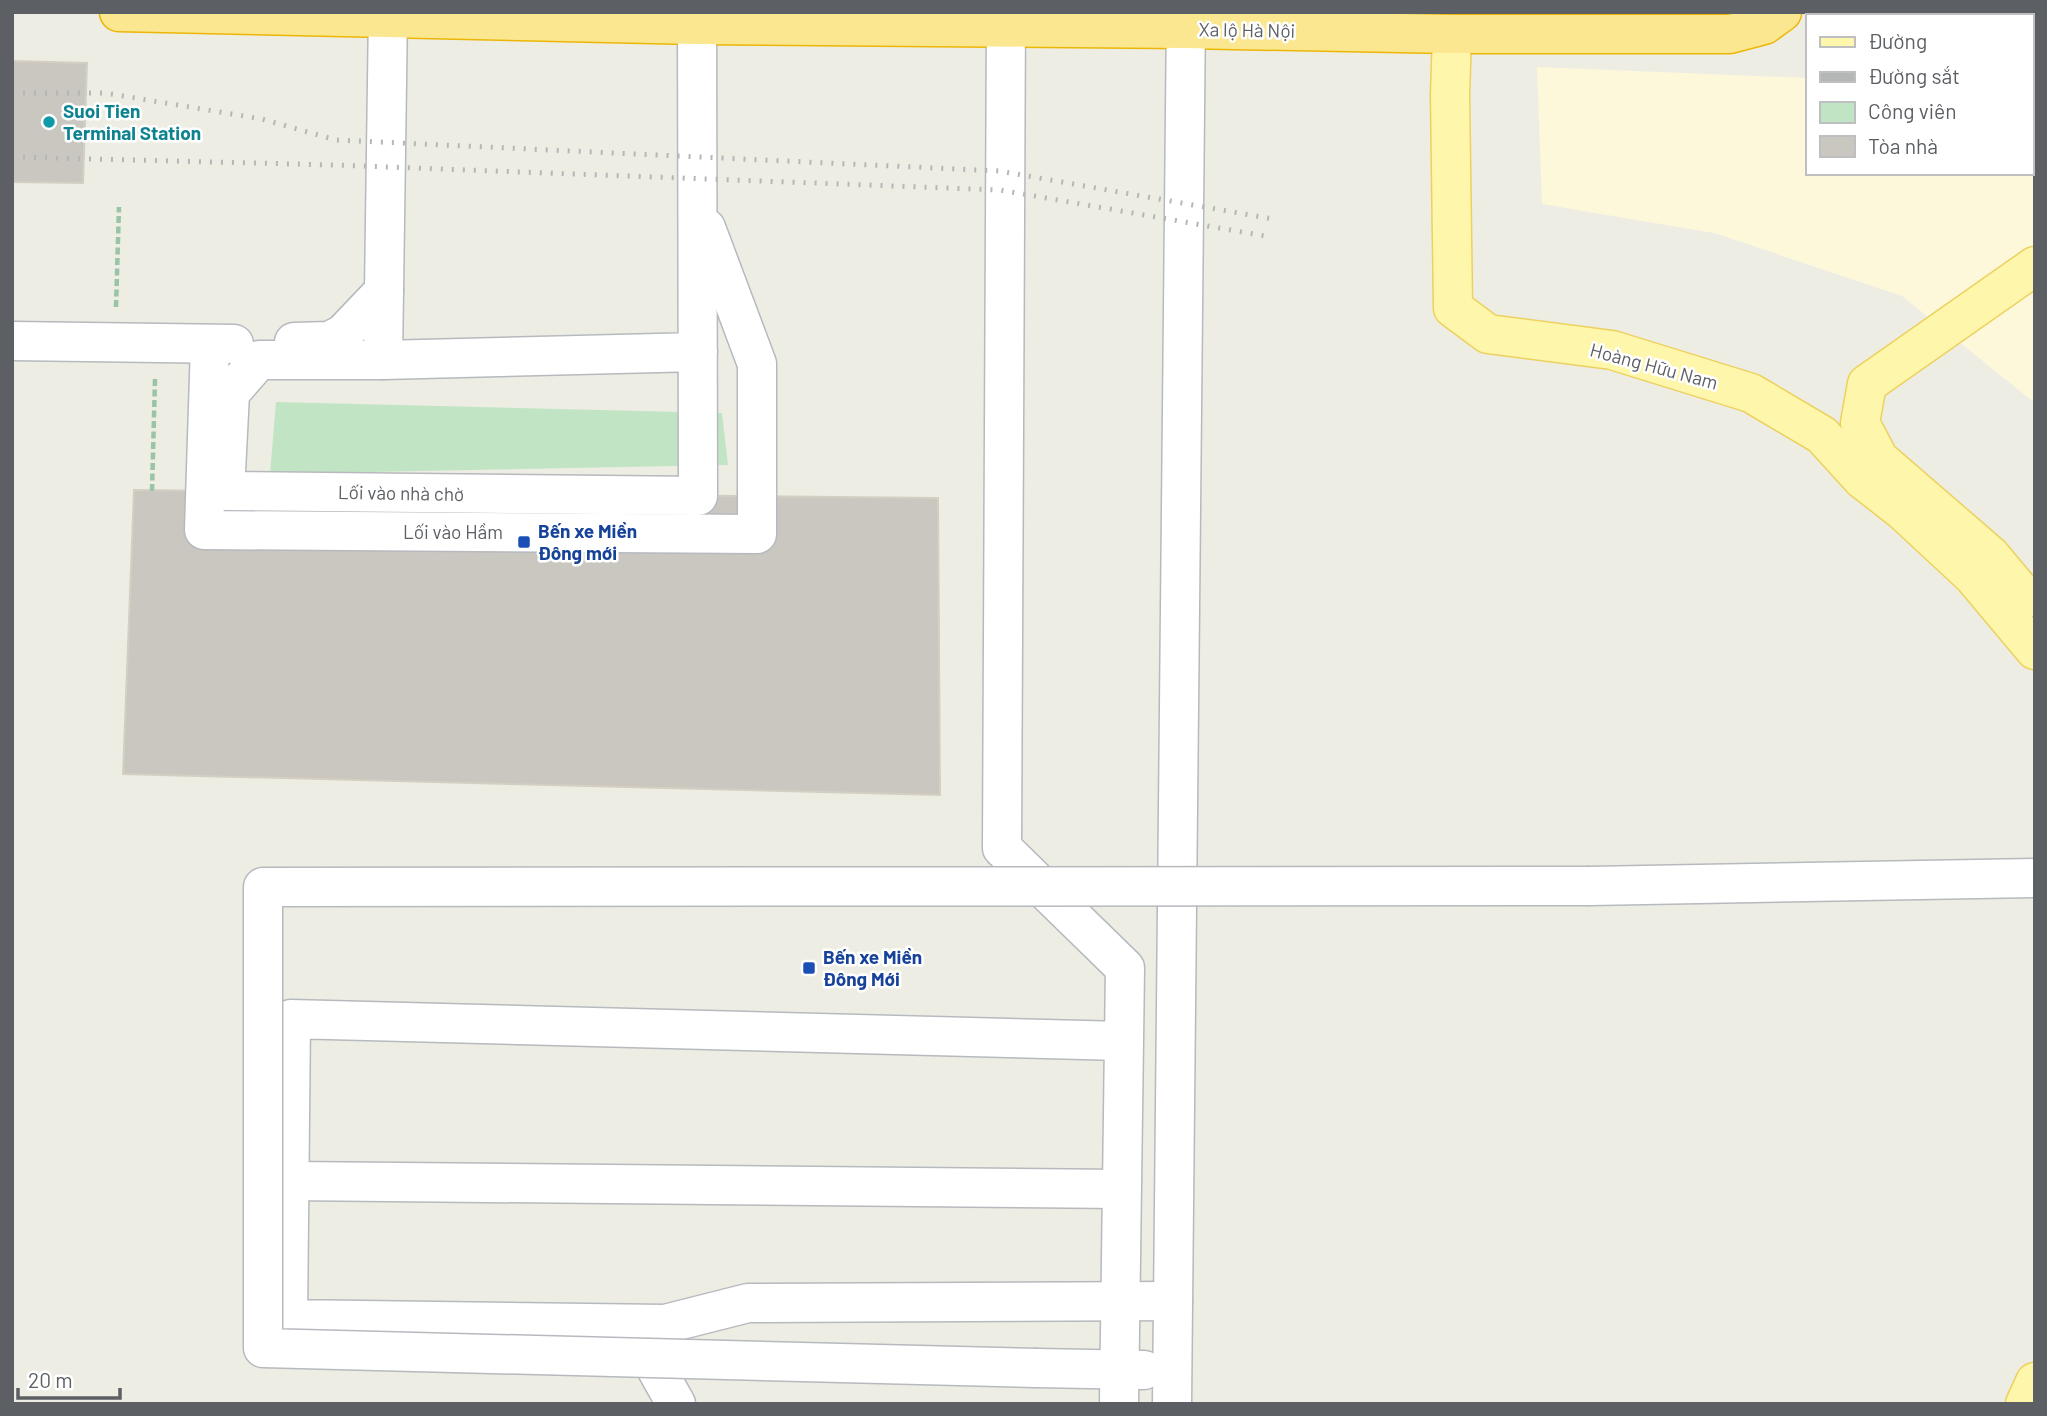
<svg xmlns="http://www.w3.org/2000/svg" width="2047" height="1416" font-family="Barlow,sans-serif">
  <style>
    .commercial { fill: #fdf8da }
    .green { fill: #c1e5c4 }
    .building { fill: #cac7c1; stroke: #d3cfc2; stroke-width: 2 }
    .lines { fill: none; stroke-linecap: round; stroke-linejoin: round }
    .minor-casing { stroke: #b6b9be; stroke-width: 41 }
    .major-casing { stroke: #edd15e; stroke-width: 41 }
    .highway-casing { stroke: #ecb607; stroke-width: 41 }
    .path { stroke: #99c4a9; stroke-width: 4.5; stroke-dasharray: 7 3.5; stroke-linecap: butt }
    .minor { stroke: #fff; stroke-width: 38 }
    .major { stroke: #fdf6ab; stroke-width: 38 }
    .highway { stroke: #fae78f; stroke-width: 38 }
    .rail { stroke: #b5b6b6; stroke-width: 5; stroke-dasharray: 2 9; stroke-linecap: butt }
    .minor-bridge-casing { stroke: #b6b9be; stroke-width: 41; stroke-linecap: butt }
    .minor-bridge { stroke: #fff; stroke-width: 38 }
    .culture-dot { fill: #0f9aa8; stroke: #fff; stroke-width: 2.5 }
    .transit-dot { fill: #1a4fb4; stroke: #fff; stroke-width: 2.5 }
    .labels { text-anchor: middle; stroke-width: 5; stroke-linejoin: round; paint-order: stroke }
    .street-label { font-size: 19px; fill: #5c5f64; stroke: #fff }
    .culture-label { font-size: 19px; font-weight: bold; fill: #0d838f; stroke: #fff; text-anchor: start }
    .transit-label { font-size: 19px; font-weight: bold; fill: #164399; stroke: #fff; text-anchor: start }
  </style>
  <rect width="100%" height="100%" fill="#eeede4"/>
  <path class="commercial" d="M1902,12h133v391l-133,-107 -188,-63 -172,-29 -5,-137 270,11v95h224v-157h-130z"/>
  <path class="green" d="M276,402l446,11 6,52 -458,9z"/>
  <g class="building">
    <path d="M12,61l75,2 -4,120 -71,-1z"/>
    <path d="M134,490l804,8 2,297 -817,-21z"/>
  </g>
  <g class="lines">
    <g class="minor-casing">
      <g id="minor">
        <path d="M697,12l1,484 -473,-5 5,-98 29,-33h124l315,-8"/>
        <path d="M1006,12l-4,836 123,120 -6,436"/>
        <path d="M12,341l222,3"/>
        <path d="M294,342l35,-1 14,-7 41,-43"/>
        <path d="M210,345l-6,185 553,4v-170l-51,-136"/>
        <path d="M383,360l5,-348"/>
        <path d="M1590,886l445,-8"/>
        <path d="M1123,1041l-832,-22 -3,300 377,5 83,-21 425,-2"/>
        <path d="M289,1181l832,8"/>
        <path d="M665,1326l-8,44 19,34"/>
        <path d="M1037,1368l107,2"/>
        <path d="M1172,1404l14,-1392"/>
      </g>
    </g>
    <g class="major-casing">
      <g id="major">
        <path d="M1452,34l-2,61 3,213 35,26 124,16 139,43 71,42 40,44 41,32 70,65 62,74"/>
        <path d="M2026,598l-36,-43 -111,-96 -19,-36 7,-39 168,-118"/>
        <path d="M2025,1404l10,-22"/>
      </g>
    </g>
    <g class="highway-casing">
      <path id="highway" d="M119,12l578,13 488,4 267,5h278l34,-9 18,-13"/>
    </g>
    <g class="path">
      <path d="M116,307l3,-100"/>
      <path d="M152,491l3,-112"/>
    </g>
    <use href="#minor" class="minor"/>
    <use href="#major" class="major"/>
    <use href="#highway" class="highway"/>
    <g class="rail">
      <path d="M12,93h93l157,26 74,21 663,31 274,48"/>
      <path d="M12,157l322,8 666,25 271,47"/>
    </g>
    <g class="minor-bridge-casing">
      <path id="minor-bridge" d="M1037,1368l-774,-20v-461l1327,-1"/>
    </g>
    <use href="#minor-bridge" class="minor-bridge"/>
  </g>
  <circle class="culture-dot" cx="49" cy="122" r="7"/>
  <g class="transit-dot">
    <rect x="517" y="535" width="14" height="14" rx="3.5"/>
    <rect x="802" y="961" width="14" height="14" rx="3.5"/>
  </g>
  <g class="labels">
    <g class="street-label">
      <text transform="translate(1247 30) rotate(1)" y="7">Xa lộ Hà Nội</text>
      <text transform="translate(1654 366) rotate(15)" y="7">Hoàng Hữu Nam</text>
      <text transform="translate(401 493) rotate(1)" y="7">Lối vào nhà chờ</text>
      <text x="453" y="539">Lối vào Hầm</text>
    </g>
    <g class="culture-label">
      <text x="63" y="118">Suoi Tien<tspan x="63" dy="22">Terminal Station</tspan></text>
    </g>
    <g class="transit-label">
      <text x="538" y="538">Bến xe Miền<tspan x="538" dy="22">Đông mới</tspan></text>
      <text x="823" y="964">Bến xe Miền<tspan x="823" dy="22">Đông Mới</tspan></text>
    </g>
  </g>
  <rect width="2047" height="1416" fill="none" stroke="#5c5f64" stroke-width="28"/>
  <rect x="1806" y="14" width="228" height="161" fill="#ffffff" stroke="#bebfc1" stroke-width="2"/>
  <rect x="1820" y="37" width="35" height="10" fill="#fdf6ab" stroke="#bebfc1" stroke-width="2"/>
  <text x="1868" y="49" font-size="21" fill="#5c5f64">Đường</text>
  <rect x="1820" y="72" width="35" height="10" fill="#b5b6b6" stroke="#bebfc1" stroke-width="2"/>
  <text x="1868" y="84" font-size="21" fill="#5c5f64">Đường sắt</text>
  <rect x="1820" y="102" width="35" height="21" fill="#c1e5c4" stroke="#bebfc1" stroke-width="2"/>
  <text x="1868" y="119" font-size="21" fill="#5c5f64">Công viên</text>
  <rect x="1820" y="136" width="35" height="21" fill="#cac7c1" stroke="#bebfc1" stroke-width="2"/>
  <text x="1868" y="154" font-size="21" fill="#5c5f64">Tòa nhà</text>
  <path d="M18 1388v10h102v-10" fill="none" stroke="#5c5f64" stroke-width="3.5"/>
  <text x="28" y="1388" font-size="21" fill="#5c5f64" stroke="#ffffff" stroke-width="5" paint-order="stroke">20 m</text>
</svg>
